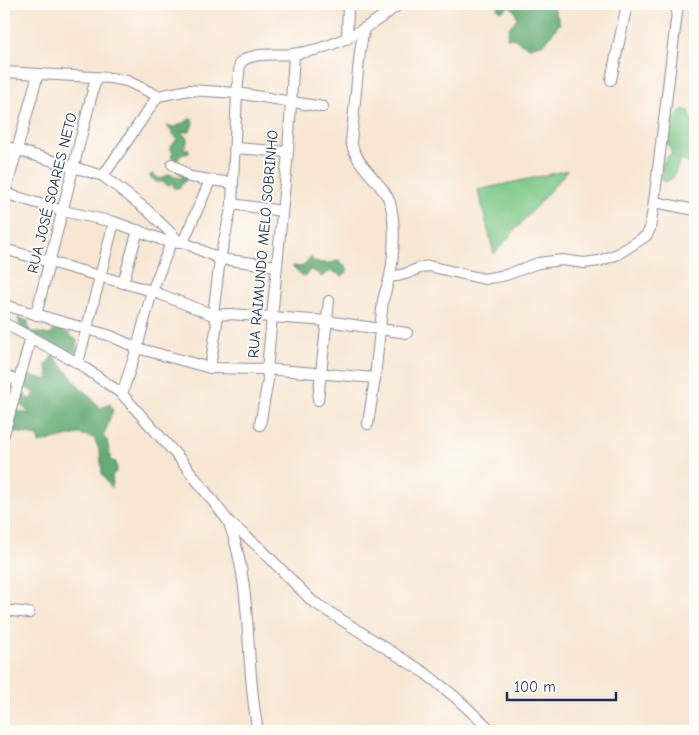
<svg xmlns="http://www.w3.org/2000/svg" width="699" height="735" font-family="'Comic Neue',sans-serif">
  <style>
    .green { fill: #7bc786; stroke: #4b7b72 }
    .forest { fill: #64ac73; stroke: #406e68 }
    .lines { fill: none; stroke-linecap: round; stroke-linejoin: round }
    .minor-casing { stroke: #898a98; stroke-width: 12 }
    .minor { stroke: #fff; stroke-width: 10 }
    .labels { text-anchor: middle; stroke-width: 4; stroke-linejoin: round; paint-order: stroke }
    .street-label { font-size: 15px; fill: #1b2f5e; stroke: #fdfcf7 }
  </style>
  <rect width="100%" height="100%" fill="#fdfcf7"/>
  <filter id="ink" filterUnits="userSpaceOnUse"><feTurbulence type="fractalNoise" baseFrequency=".02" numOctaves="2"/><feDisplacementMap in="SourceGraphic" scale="10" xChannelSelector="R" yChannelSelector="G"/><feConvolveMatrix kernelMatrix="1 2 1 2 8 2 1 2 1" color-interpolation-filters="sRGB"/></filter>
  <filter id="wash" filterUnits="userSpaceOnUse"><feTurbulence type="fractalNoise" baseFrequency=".0096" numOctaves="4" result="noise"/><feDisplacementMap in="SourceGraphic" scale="20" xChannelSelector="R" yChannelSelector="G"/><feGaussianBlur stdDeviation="1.12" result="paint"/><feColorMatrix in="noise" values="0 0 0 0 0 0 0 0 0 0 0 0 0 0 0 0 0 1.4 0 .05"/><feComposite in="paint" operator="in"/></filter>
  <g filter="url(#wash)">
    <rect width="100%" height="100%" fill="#f7e6d1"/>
    <g class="green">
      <path d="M683,109l6,2 5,15 1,41 -16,-9v5l-6,15 -8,4 -4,-2c1,-11 0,-21 11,-26l-6,-14c3,-11 7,-24 17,-31z"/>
      <path d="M568,170l-74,84 -16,-64z"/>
    </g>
    <g class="forest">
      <path d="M502,4h46l6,4 6,15 -15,20 -15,4 -10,-4 -5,-4 -8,-1 2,-10 8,-10 -2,-7 -5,-5 -8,5 -5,-3z"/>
      <path d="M192,118l1,5 -3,9h-9l6,6v5l-4,5 6,1v4l-8,2 -4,6 -6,-4 2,-4 -3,-5 7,-9 -10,-13 8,1z"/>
      <path d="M178,162l10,5 3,7 -12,14h-6l1,-6 -6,4 -5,-4h-7l-7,-6 3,-2 9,5 8,-5 11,4 3,-1 -9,-9z"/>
      <path d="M311,257l3,5c9,1 17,2 25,-2l9,10 -5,6 -12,-5 -10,6 -4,-4 -7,-3 -6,7 -12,-11 10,1z"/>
      <path d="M18,318l10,3 1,10 21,4 6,-7h4l17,12 -1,16 -55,-27z"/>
      <path d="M53,355l25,30 23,23 9,-4 3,7c-5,9 -5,16 -10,25l4,4 4,21 5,1 1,9 -5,5 1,8 -2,4 -9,-14 -2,-22 -6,-14 -15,-4 -40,9 -1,-7 -23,-4 -6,-9 4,-13 17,4 -13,-13v-6l14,4 3,-6 -14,-9 3,-10 26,6 -3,-15z"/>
    </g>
  </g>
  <g filter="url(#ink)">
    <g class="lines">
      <g class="minor-casing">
        <g id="minor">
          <path d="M364,29l-4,22 -9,91c6,24 25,35 36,54 10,18 7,60 3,80"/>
          <path d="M347,39l1,-35"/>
          <path d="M294,54l-6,98 -21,217 108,9"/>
          <path d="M4,72l106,6 17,3 31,15"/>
          <path d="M611,80l16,-76"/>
          <path d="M4,146l99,30 44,34 27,26 5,7"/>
          <path d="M235,148l53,4"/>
          <path d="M172,164l18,13 42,6"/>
          <path d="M103,176l55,-80 31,-6 48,3 86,14"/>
          <path d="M4,193l59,18 51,11 57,21 12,-1 37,17 57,7"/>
          <path d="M4,197l34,-123"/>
          <path d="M654,202l41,8"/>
          <path d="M232,204l50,7"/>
          <path d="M183,242l27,-61"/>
          <path d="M4,249l148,42 61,24 16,-1 98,7 80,12"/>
          <path d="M123,283l15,-53"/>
          <path d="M4,305l107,31 26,12 73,20"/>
          <path d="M36,315l60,-237"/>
          <path d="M4,323l74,40 44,31 59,66 48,62 31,26 52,53 113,72 29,23 38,35"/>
          <path d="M78,363l36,-141"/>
          <path d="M4,375l15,6"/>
          <path d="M122,394l15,-46 15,-57 19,-48"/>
          <path d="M318,400l11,-99"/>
          <path d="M368,424l7,-46 8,-78 7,-24c13,2 26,-9 39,-10l55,13 22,-4 32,-12 24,-3 22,3 15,-2 19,-7 28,-18 4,-7 4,-27 24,-198"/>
          <path d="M260,425l8,-45 -1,-11 -57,-1 7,-45 -4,-8 7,-56 12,-55 5,-111 3,-30c12,-12 37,-7 52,-9 41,-4 76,-25 107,-50"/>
          <path d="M4,434l27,-97"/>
          <path d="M229,523c25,67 15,140 29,208"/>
          <path d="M4,610l25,3"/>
        </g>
      </g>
      <use href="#minor" class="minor"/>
    </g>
  </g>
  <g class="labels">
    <g class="street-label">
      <text transform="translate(52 193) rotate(-76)" y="5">RUA JOSÉ SOARES NETO</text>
      <text transform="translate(263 244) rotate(-85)" y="5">RUA RAIMUNDO MELO SOBRINHO</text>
    </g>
  </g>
  <rect width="699" height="735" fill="none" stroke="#fdfcf7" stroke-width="20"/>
  <path d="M507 692v8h109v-8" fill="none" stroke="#1b2f5e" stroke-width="2.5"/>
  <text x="514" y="692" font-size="15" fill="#1b2f5e" stroke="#fdfcf7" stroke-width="4" paint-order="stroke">100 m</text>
</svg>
